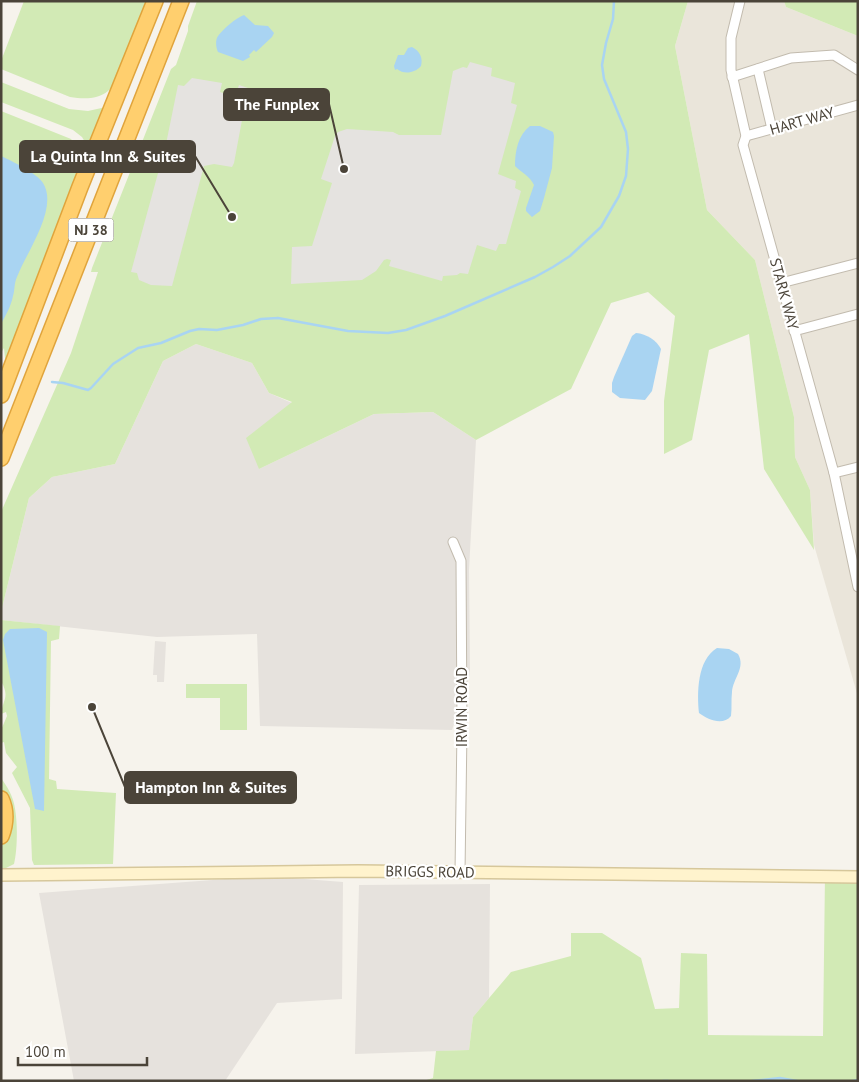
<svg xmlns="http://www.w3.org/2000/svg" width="859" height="1082" font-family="'PT Sans',sans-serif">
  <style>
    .residential { fill: #eae5da }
    .industrial { fill: #e6e2dd }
    .green { fill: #d2eab5 }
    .parking { fill: #e5e3e0 }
    .water { fill: #a9d4f2 }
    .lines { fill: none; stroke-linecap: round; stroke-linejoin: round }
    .stream { stroke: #a9d4f2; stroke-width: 2.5 }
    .street-casing { stroke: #c2bbae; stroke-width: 11 }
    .secondary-casing { stroke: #d6c79b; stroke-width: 14 }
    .highway-casing { stroke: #e0a43c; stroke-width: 18 }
    .street { stroke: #fff; stroke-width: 9 }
    .secondary { stroke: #fff3cd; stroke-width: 11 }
    .highway { stroke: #ffcf6e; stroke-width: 15 }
    .labels { text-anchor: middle; stroke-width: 4.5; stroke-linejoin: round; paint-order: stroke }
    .shield { fill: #fff; stroke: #817c74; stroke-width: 1 }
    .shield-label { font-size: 14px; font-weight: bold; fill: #4b4439 }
    .street-label { font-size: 15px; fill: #4b4439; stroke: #fff }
    .leader { fill: none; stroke: #4b4439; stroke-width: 2 }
    .callout-dot { fill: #4b4439; stroke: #fff; stroke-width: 2 }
    .callout { fill: #4b4439; stroke: #4b4439; stroke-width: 2 }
    .callout-label { font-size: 16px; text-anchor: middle; font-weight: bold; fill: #fff }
  </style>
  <rect width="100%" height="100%" fill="#f6f3ec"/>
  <path class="residential" d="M688,1h96l2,6 72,29v661l-44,-152 -4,-55 -15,-33 -1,-40 -39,-157 -48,-50 -32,-164z"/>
  <g class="industrial">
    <path d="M196,344l56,19 17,30 23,10 -33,66 115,-55 59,-2 43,28 -7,130 1,104 -18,56 -192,-4 -3,-92 -100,3 -156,-17v-8l28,-114 23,-21 63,-13 48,-103z"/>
    <path d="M155,641l11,1 -2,40h-7v-7h-4z"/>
    <path d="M266,876l77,6 -1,117 -65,4 -52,78h-151l-35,-188z"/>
    <path d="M490,884l-1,114 -16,19 -4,33 -114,4 4,-169z"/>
  </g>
  <g class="green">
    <path d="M24,1h122c-8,21 -22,78 -38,90 -11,9 -25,8 -38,6l-69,-28v-8z"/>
    <path d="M197,1h491l-13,45 32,164 48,50 39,157 1,40 15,33 4,60 -50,-81 -15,-135 -40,16 -17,90 -28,14v-53l11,-85 -27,-24 -37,11 -40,86 -95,51 -43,-28 -59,2 -115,55 -13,-31 46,-36 -23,-9 -17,-30 -56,-19 -33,17 -48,103 -63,13 -23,21 -28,114v-100l70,-159 27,-81h-7l1,-4 79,-199 5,-4 12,-34v-5z"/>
    <path d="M784,1h74v35l-72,-29z"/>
    <path d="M1,82l68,27 19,2 18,-4 -17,42 -7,-12 -9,-7 -72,-28z"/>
    <path d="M1,111l70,28c9,10 11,19 10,33l-75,196 -2,-20 -3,5z"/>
    <path d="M1,620l59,6 -1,13 -8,2 -2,138 7,2 1,8 59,4 -3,71 -79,1 -2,-5 -2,-52 -18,-35 5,-6 -11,-14 -2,-11 -3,1v-13l6,-14 -1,-4 -5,2c2,-15 9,-17 0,-33z"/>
    <path d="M186,684h61v46h-27v-32h-34z"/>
    <path d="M1,778c5,7 9,13 12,22 5,15 5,49 1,64l-8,4h-5v-25l4,-45 -4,-7z"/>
    <path d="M825,874h33v207h-435l10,-3 3,-27 33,-1 4,-33 38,-45 60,-16v-23h31l39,25 14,51 24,-1 2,-55 26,1 1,81 115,1z"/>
  </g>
  <g class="parking">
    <path d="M470,62l22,6 -1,8 24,7 -4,20 6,2 -19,69 18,7 -1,7 6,3 -15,53h-7l-3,7 -19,-6 -9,29 -8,-1 -3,2 -14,1 -1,5 -53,-15 2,-6 -4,-1 -3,1 -8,11 -14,9 -71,4 1,-37 20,-1 20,-63 -11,-4 14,-43 3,-4 9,-3 46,3 6,3h42l12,-64 10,-4 4,1z"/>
    <path d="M192,78l30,5 -2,9 9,3 2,-5 6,1 2,-6 9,3 -14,75 -2,4 -18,-3 -10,2 -32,120 -21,-1 -12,-5 -2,-7 -6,-1 35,-128 12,-59 6,1z"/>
  </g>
  <g class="water">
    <path d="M244,15l11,10 13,1 6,7 -2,4 -16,15 -2,-2 -5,5 1,2 -7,4 -25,-9c-2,-4 -3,-12 0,-16 5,-7 18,-18 26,-21z"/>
    <path d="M412,47c8,4 11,11 9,19 -6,7 -17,9 -24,3l-2,1 -1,-4 4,-11h6l4,-7z"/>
    <path d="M530,126h10l13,6 1,4 -2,32 -8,30 -4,13 -8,6 -6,-6v-3l8,-23c-4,-9 -12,-12 -19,-19 0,-15 3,-31 15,-40z"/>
    <path d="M1,156c11,5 37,18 42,27 16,25 -17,70 -26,94 -3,6 -2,13 -4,19 -2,10 -7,19 -12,28z"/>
    <path d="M636,333c11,1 20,7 25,16l-9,42 -7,9 -25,-2 -8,-6v-9l2,-6 18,-41z"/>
    <path d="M39,628l8,4 -3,179 -9,-2 -32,-169 2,-6 5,-5z"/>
    <path d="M717,648l12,1 9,5c8,14 -5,24 -6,38 -1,8 0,16 -1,24 -8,10 -23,4 -32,-3 -2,-20 -2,-53 18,-65z"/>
  </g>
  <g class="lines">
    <g class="stream">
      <path d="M52,382l11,1 25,7 3,-2 22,-24 25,-16 23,-5 29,-12 9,-2 18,1 26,-5 18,-6 17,-1 70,13 40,2 18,-3 39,-14 90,-39 18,-10 17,-11 31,-29 18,-31 7,-20 2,-27 -2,-17 -22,-53 -2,-14 4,-22 7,-24 1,-18"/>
      <path d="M663,1081h5"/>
      <path d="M752,1081l28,-3 17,3"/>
      <path d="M853,1081l5,-1"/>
    </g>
    <g class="street-casing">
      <g id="street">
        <path d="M740,1l-9,37v32l15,66 -3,9 91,328 24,114"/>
        <path d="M758,69l14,60"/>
        <path d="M732,77l59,-19 43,-3 24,15"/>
        <path d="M746,136l112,-31"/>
        <path d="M781,283l77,-20"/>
        <path d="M794,331l64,-17"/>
        <path d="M834,473l24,-6"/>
        <path d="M453,542l8,19 1,168 -2,144"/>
      </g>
    </g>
    <g class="secondary-casing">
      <path id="secondary" d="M1,875l357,-4 500,6"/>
    </g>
    <g class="highway-casing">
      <g id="highway">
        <path d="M1,395l79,-208 75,-186"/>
        <path d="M1,458l180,-457"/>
        <path d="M1,799c6,13 5,24 0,37"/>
      </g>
    </g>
    <use href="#street" class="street"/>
    <use href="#secondary" class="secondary"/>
    <use href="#highway" class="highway"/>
  </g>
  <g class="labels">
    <rect class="shield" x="68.5" y="218.5" width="45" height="23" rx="4"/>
    <g class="shield-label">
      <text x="91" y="235">NJ 38</text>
    </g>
    <g class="street-label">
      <text transform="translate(802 121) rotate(-16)" y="5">HART WAY</text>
      <text transform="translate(784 294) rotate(75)" y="5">STARK WAY</text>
      <text transform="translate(462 707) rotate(-90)" y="5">IRWIN ROAD</text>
      <text transform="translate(430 872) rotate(1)" y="5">BRIGGS ROAD</text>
    </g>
  </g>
  <path class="leader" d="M344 169L329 104M232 217L195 156M92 707L125 787"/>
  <g class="callout-dot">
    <circle cx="344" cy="169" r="5"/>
    <circle cx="232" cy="217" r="5"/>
    <circle cx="92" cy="707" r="5"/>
  </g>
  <g class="callout">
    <rect x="224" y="89" width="105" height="31" rx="5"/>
    <rect x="20" y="141" width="175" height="31" rx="5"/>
    <rect x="125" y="772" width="171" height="31" rx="5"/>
  </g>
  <g class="callout-label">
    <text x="277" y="110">The Funplex</text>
    <text x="108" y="162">La Quinta Inn &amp; Suites</text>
    <text x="211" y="793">Hampton Inn &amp; Suites</text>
  </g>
  <rect width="859" height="1082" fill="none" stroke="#4b4439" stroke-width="5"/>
  <path d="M18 1057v8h129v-8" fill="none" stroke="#4b4439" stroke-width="2.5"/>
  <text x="25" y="1057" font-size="15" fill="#4b4439" stroke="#ffffff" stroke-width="4" paint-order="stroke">100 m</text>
</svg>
